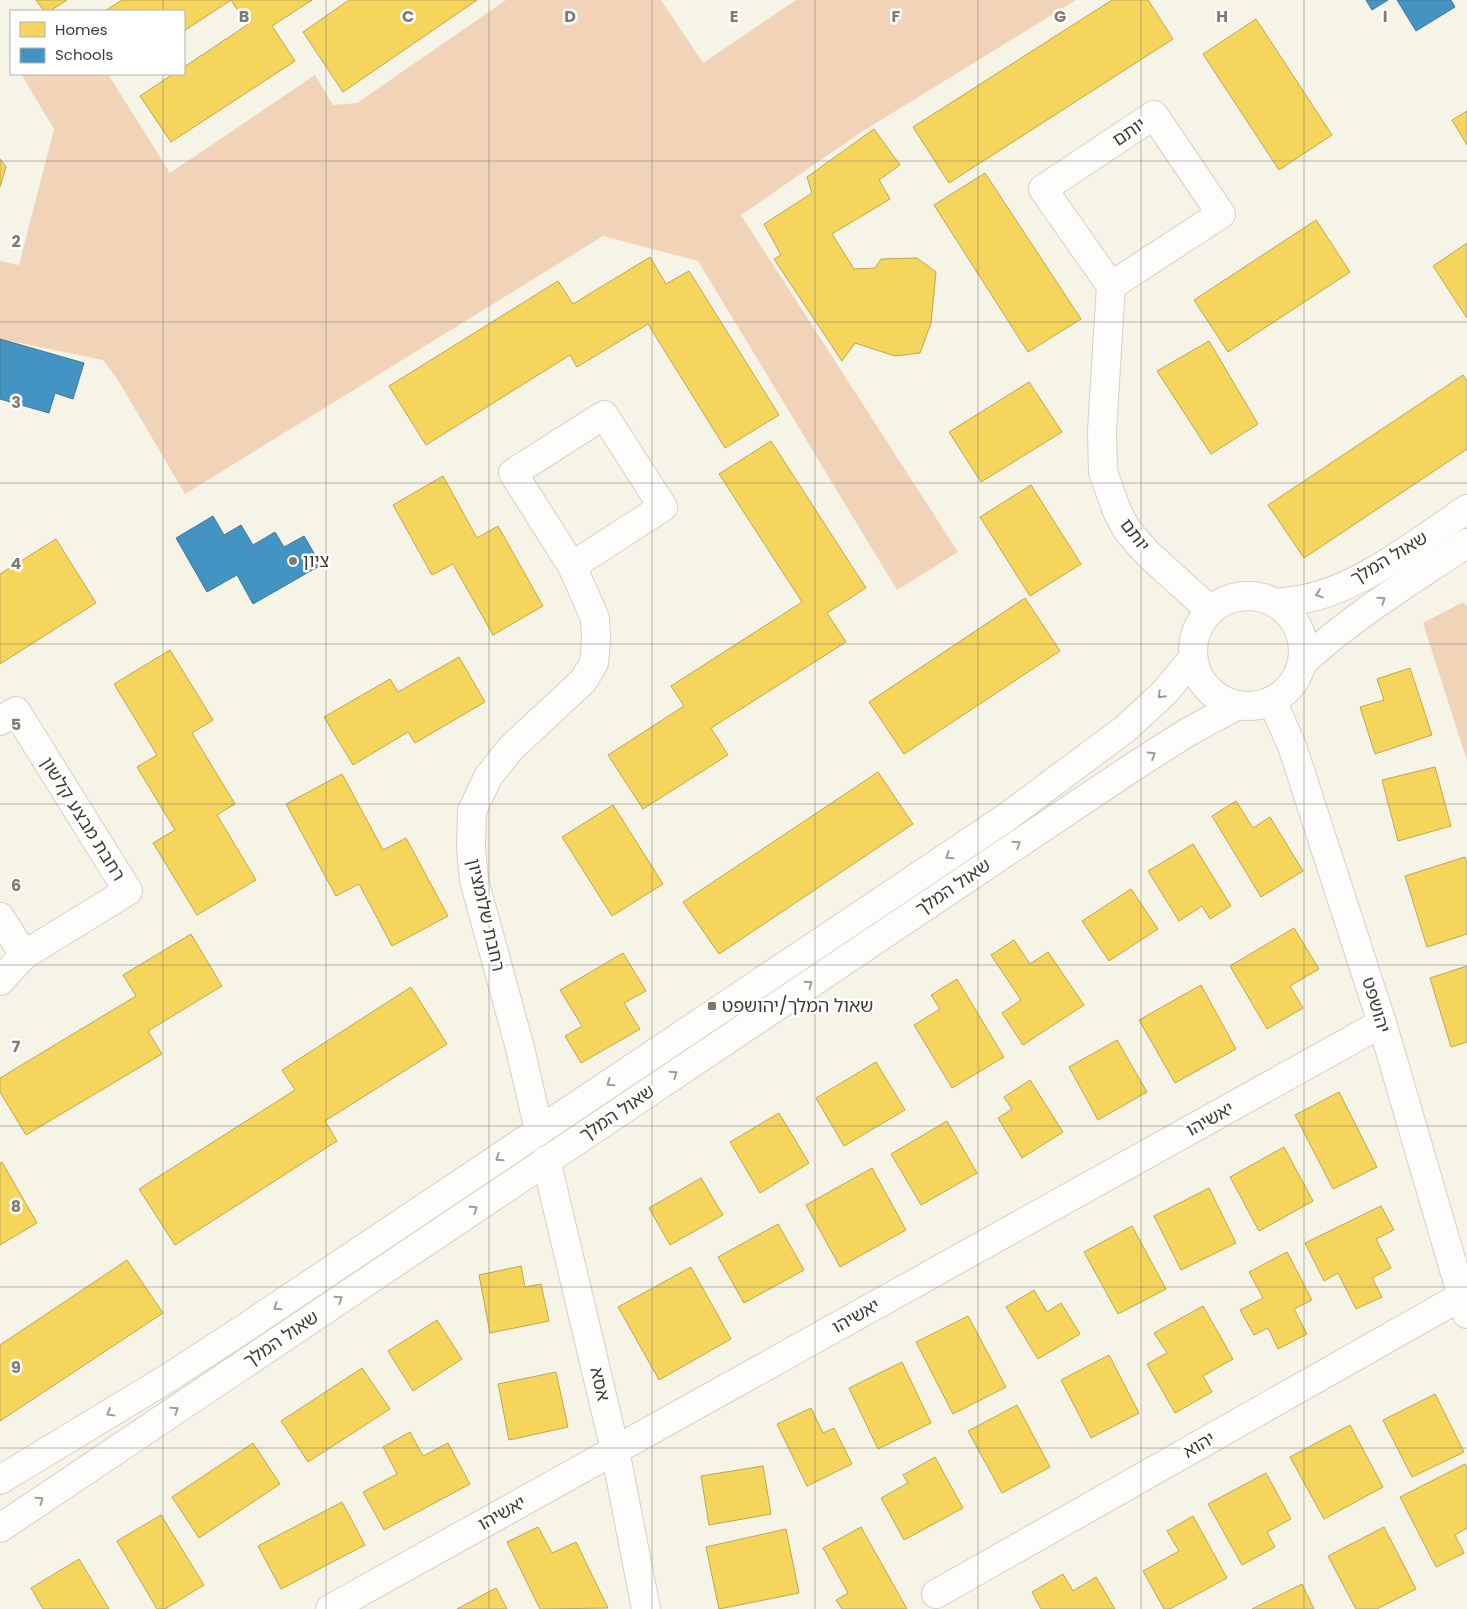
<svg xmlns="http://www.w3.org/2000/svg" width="1467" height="1609" font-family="Poppins,'Noto Sans Hebrew',sans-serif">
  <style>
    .green { fill: #f1d4b8 }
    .homes { fill: #f6d55c; stroke: #bfa74f }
    .schools { fill: #4393c3; stroke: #427998 }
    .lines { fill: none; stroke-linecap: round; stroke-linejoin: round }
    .minor-casing { stroke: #d3d1c6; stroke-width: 30 }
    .minor { stroke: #fefdfb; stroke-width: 28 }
    .oneway { stroke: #9e9c96 }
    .grid { fill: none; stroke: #7e7c71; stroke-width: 1; stroke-opacity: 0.55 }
    .poi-dot { fill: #7e7c71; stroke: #fff; stroke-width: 2 }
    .labels { text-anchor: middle; stroke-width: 5; stroke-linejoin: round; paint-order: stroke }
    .street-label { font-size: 18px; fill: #3e3c32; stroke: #fff }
    .poi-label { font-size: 18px; fill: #3e3c32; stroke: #fff; text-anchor: start }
    .grid-label { font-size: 16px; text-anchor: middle; font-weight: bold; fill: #7e7c71; stroke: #fff; stroke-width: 5; stroke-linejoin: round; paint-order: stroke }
  </style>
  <rect width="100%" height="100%" fill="#f6f4e6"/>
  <g class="green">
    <path d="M506,0h155l42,63 93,-63h280l-213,131 -122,84 217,337 -61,38 -199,-329 -95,-25 -418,258 -67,-114 -15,-20 -103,-21v-78l19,4 35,-136 -33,-55h87l62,99 145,-98 18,30 24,-2z"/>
    <path d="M1463,602l4,4v155l-44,-138z"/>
  </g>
  <g class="homes">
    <path d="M36,0h31l-17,11h-6z"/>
    <path d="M122,0h190l-40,26 23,35 -124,81 -31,-46 33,-22h11v-7l63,-42 -16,-25 -47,31v-20h-79z"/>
    <path d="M349,0h128l-134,92 -40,-60z"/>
    <path d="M1112,0h36l25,39 -224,144 -36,-56z"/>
    <path d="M1256,19l76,116 -53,35 -76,-116z"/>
    <path d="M1467,111v34l-15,-25z"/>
    <path d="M874,129l26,36 -21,15 11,19 -58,35 22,35 21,-1 6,-9 36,-1 19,14 -5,51 -11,30 -25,3 -40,-13 -13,18 -68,-102 7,-4 -17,-31 48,-31 -5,-16z"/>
    <path d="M0,159l6,8 -6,20z"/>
    <path d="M985,173l96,146 -53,33 -94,-147z"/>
    <path d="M1316,220l34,52 -122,80 -34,-52z"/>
    <path d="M1467,243v75l-34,-52z"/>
    <path d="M650,257l16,27 23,-13 90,144 -54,33 -77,-124 -71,43 -7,-12 -144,90 -37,-59 169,-105 15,23z"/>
    <path d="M1209,341l49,83 -47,30 -54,-83z"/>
    <path d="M1463,375l4,6v68l-163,109 -36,-53z"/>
    <path d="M1029,382l33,50 -81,50 -32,-50z"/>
    <path d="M771,441l95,147 -39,25 19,29 -135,86 17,27 -85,54 -35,-54 76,-49 -13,-20 131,-84 -83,-128z"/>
    <path d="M443,476l34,62 21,-12 45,80 -50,29 -40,-71 -21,11 -39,-70z"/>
    <path d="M1031,485l50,79 -51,32 -50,-79z"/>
    <path d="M56,539l40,64 -96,61v-90z"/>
    <path d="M1025,598l35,53 -156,103 -35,-52z"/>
    <path d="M170,650l43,70 -21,13 43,71 -18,11 39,65 -59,35 -44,-72 22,-13 -38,-63 20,-12 -43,-71z"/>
    <path d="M459,657l26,45 -70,41 -7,-11 -55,33 -29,-48 66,-38 8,13z"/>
    <path d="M1410,668l22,67 -57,19 -15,-47 24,-7 -7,-21z"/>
    <path d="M1435,767l16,59 -53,15 -16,-61z"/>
    <path d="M878,772l35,52 -194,130 -36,-52z"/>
    <path d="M342,774l41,76 23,-12 42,78 -56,30 -33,-62 -23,12 -50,-92z"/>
    <path d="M1236,801l17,27 17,-11 33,54 -42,26 -49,-81z"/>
    <path d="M613,805l50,79 -51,32 -50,-79z"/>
    <path d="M1193,844l38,62 -21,13 -8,-13 -23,15 -31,-50z"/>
    <path d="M1465,857l2,6v71l-40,13 -22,-71z"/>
    <path d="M1131,889l27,40 -49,32 -27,-40z"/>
    <path d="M1294,928l25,41 -29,17 13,22 -36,21 -37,-63z"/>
    <path d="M191,934l31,52 -74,45 14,23 -136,81 -26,-43v-14l136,-82 -13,-21z"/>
    <path d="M1014,940l16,24 18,-12 36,53 -61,40 -21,-32 19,-13 -30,-45z"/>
    <path d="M623,953l23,38 -22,12 16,26 -59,34 -16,-27 17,-10 -22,-36z"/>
    <path d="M1467,966v76l-16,5 -21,-69z"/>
    <path d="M957,979l47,78 -52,31 -38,-63 26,-16 -9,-14z"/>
    <path d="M1201,985l35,64 -61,34 -36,-63z"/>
    <path d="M411,987l36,57 -122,77 12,20 -162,104 -36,-56 156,-99 -13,-20z"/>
    <path d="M1117,1040l30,52 -49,28 -29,-53z"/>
    <path d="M876,1062l29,48 -61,36 -28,-48z"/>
    <path d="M1030,1080l33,52 -41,26 -24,-40 14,-9 -8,-12z"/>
    <path d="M1339,1092l38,75 -44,22 -38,-74z"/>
    <path d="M779,1113l30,50 -49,30 -30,-51z"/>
    <path d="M947,1121l30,52 -56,32 -30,-51z"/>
    <path d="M1284,1147l29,54 -54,30 -29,-54z"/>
    <path d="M2,1162l35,61 -37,22v-82z"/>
    <path d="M872,1168l34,62 -66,37 -34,-62z"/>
    <path d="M701,1178l22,37 -53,30 -21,-37z"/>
    <path d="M1209,1188l27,55 -55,27 -27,-54z"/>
    <path d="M1381,1206l13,24 -18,9 15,29 -19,10 10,19 -26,12 -18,-36 -14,8 -19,-38z"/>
    <path d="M778,1224l26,46 -60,33 -26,-46z"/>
    <path d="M1132,1226l34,63 -48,25 -34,-62z"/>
    <path d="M1287,1252l25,48 -18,9 13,25 -29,15 -10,-21 -14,7 -14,-25 23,-12 -14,-26z"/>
    <path d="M127,1260l36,53 -163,108v-76z"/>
    <path d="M521,1266l4,21 16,-3 8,37 -59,12 -11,-58z"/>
    <path d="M691,1267l40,72 -72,41 -41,-73z"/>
    <path d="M1034,1290l13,22 14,-9 19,31 -42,25 -32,-52z"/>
    <path d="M1203,1306l30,53 -30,17 9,16 -37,21 -28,-49 20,-11 -13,-20z"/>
    <path d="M968,1316l38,71 -53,27 -37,-72z"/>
    <path d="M437,1320l25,39 -49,32 -25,-40z"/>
    <path d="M1109,1355l30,58 -48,25 -30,-58z"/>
    <path d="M902,1362l29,61 -53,26 -29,-61z"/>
    <path d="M362,1368l28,41 -82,53 -27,-41z"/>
    <path d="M556,1372l12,55 -59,13 -11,-56z"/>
    <path d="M1435,1394l29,58 -52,25 -29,-57z"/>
    <path d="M1017,1405l33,62 -48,26 -34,-62z"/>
    <path d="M811,1408l12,25 11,-5 18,36 -45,22 -30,-62z"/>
    <path d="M1350,1425l33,62 -59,32 -34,-62z"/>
    <path d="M410,1432l13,24 25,-13 22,41 -86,46 -21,-38 34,-18 -14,-27z"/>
    <path d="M253,1443l27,41 -81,54 -27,-41z"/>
    <path d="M935,1457l28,51 -59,32 -23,-42 27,-15 -5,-8z"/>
    <path d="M1465,1464l2,3v61l-12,7 9,18 -28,14 -36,-70z"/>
    <path d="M763,1466l8,48 -62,11 -8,-49z"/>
    <path d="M1266,1473l25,46 -24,13 8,15 -33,18 -34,-61z"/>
    <path d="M342,1502l23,43 -84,44 -23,-43z"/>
    <path d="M161,1515l43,70 -39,24h-8l-40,-68z"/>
    <path d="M1193,1516l34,62 -57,31h-6l-21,-38 36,-20 -12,-20z"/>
    <path d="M538,1527l14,26 24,-11 32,66 -68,1 -33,-67z"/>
    <path d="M861,1527l46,82h-65l-6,-9 12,-7 -25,-45z"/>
    <path d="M1384,1527l32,62 -39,20h-21l-28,-53z"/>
    <path d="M786,1529l13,64 -80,16 -13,-62z"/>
    <path d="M79,1559l30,50h-66l-12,-21z"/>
    <path d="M1063,1574l10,17 23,-14 19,32h-74l-9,-17z"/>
    <path d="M1302,1584l12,25h-62z"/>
    <path d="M496,1588l11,21h-50z"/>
  </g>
  <g class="schools">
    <path d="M1366,0h22l-16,10z"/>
    <path d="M1397,0h54l4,7 -39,24z"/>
    <path d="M0,339l84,24 -11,36 -18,-6 -6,20 -49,-14z"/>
    <path d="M213,516l11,19 17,-10 12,20 22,-13 9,15 20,-11 17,29 -68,39 -16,-29 -30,17 -31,-54z"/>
  </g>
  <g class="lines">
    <g class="minor-casing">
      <g id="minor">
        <path d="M1154,115l67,99 -110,72 -68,-97z"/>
        <path d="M1111,286l-9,145 1,41 14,39 10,19 21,24 62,56"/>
        <path d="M604,415l59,92 -91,59 -59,-93z"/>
        <circle cx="1248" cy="651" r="55"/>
        <path d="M1277,603c9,-1 18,-2 27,-4 57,-11 115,-58 163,-90"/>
        <path d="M1303,662c50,-46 108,-81 164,-119"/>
        <path d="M1272,701l20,45 90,277 85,291"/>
        <path d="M0,721l16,-10 112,180 -104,64 -24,26"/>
        <path d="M0,917l24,38"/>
        <path d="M539,1131l-19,-83 -46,-168 -3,-33 1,-36 16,-34 23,-29 72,-67 11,-18 2,-23 -1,-22 -23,-52"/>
        <path d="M546,1160l69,290 31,159"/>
        <path d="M0,1480l168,-102 77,-50 759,-509 121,-90 40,-37 28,-34"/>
        <path d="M0,1528l1133,-761 55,-35 50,-27"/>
        <path d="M936,1594l526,-298"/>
        <path d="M330,1609l1052,-586"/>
      </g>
    </g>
    <use href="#minor" class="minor"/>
  </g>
  <defs><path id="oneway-chevron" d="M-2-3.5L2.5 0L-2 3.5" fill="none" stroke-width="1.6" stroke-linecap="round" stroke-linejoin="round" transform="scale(1.25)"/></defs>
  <g class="oneway">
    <use href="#oneway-chevron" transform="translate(1319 594) rotate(162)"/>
    <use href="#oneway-chevron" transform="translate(1382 600) rotate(-34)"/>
    <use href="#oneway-chevron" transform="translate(1161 695) rotate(135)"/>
    <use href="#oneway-chevron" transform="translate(1152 755) rotate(-32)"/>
    <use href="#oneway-chevron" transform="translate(1017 844) rotate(-34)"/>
    <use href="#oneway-chevron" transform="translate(949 856) rotate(146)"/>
    <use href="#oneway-chevron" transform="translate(809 984) rotate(-34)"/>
    <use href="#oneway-chevron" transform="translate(674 1074) rotate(-34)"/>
    <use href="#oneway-chevron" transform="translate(610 1083) rotate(146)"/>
    <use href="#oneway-chevron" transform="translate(499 1158) rotate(146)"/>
    <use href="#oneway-chevron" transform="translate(474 1209) rotate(-34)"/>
    <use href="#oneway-chevron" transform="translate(339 1299) rotate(-34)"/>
    <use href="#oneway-chevron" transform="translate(277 1307) rotate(146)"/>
    <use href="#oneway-chevron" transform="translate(175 1410) rotate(-34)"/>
    <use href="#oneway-chevron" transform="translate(110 1413) rotate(149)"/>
    <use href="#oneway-chevron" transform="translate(40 1500) rotate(-34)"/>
  </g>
  <path class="grid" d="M163,0v11M326,0v1609M489,0v1609M652,0v1609M815,0v1609M978,0v1609M1141,0v1609M1304,0v1609M163,74v1535M0,161h1467M0,322h1467M0,483h1467M0,644h1467M0,804h1467M0,965h1467M0,1126h1467M0,1287h1467M0,1448h1467"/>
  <g class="poi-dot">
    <circle cx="293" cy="561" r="5"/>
    <rect x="707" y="1001" width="10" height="10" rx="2.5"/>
  </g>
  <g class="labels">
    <g class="street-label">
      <text transform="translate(1129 132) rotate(-34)" y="6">יותם</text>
      <text transform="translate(1135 535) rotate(53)" y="6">יותם</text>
      <text transform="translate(1389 558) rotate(-31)" y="6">שאול המלך</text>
      <text transform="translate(83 819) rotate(58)" y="6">רחבת מבצע קלשון</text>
      <text transform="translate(953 887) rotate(-34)" y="6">שאול המלך</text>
      <text transform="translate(486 915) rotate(77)" y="6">רחבת שלומציון</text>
      <text transform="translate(1376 1005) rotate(73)" y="6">יהושפט</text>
      <text transform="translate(617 1113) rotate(-34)" y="6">שאול המלך</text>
      <text transform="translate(1210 1119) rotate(-29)" y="6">יאשיהו</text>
      <text transform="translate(856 1316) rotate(-29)" y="6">יאשיהו</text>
      <text transform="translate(281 1339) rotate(-34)" y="6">שאול המלך</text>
      <text transform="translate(600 1384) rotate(77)" y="6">אסא</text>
      <text transform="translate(1199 1445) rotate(-30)" y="6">יהוא</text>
      <text transform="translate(502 1513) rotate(-29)" y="6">יאשיהו</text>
    </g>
    <g class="poi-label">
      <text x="303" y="567">ציון</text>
      <text x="722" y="1012">שאול המלך/יהושפט</text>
    </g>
  </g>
  <g class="grid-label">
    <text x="244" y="22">B</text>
    <text x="408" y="22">C</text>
    <text x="570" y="22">D</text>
    <text x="734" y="22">E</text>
    <text x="896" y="22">F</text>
    <text x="1060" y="22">G</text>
    <text x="1222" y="22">H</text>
    <text x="1385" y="22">I</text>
    <text x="16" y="247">2</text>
    <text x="16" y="408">3</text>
    <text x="16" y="569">4</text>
    <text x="16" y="730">5</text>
    <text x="16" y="891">6</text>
    <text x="16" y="1052">7</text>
    <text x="16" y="1212">8</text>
    <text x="16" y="1373">9</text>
  </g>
  <rect x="10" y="10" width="175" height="65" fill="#ffffff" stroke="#b2b1ad"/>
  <rect x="20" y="22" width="25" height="15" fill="#f6d55c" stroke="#b2b1ad"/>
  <text x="55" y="35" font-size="15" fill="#3e3c32">Homes</text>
  <rect x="20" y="48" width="25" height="15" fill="#4393c3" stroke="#b2b1ad"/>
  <text x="55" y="60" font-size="15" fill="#3e3c32">Schools</text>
</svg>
